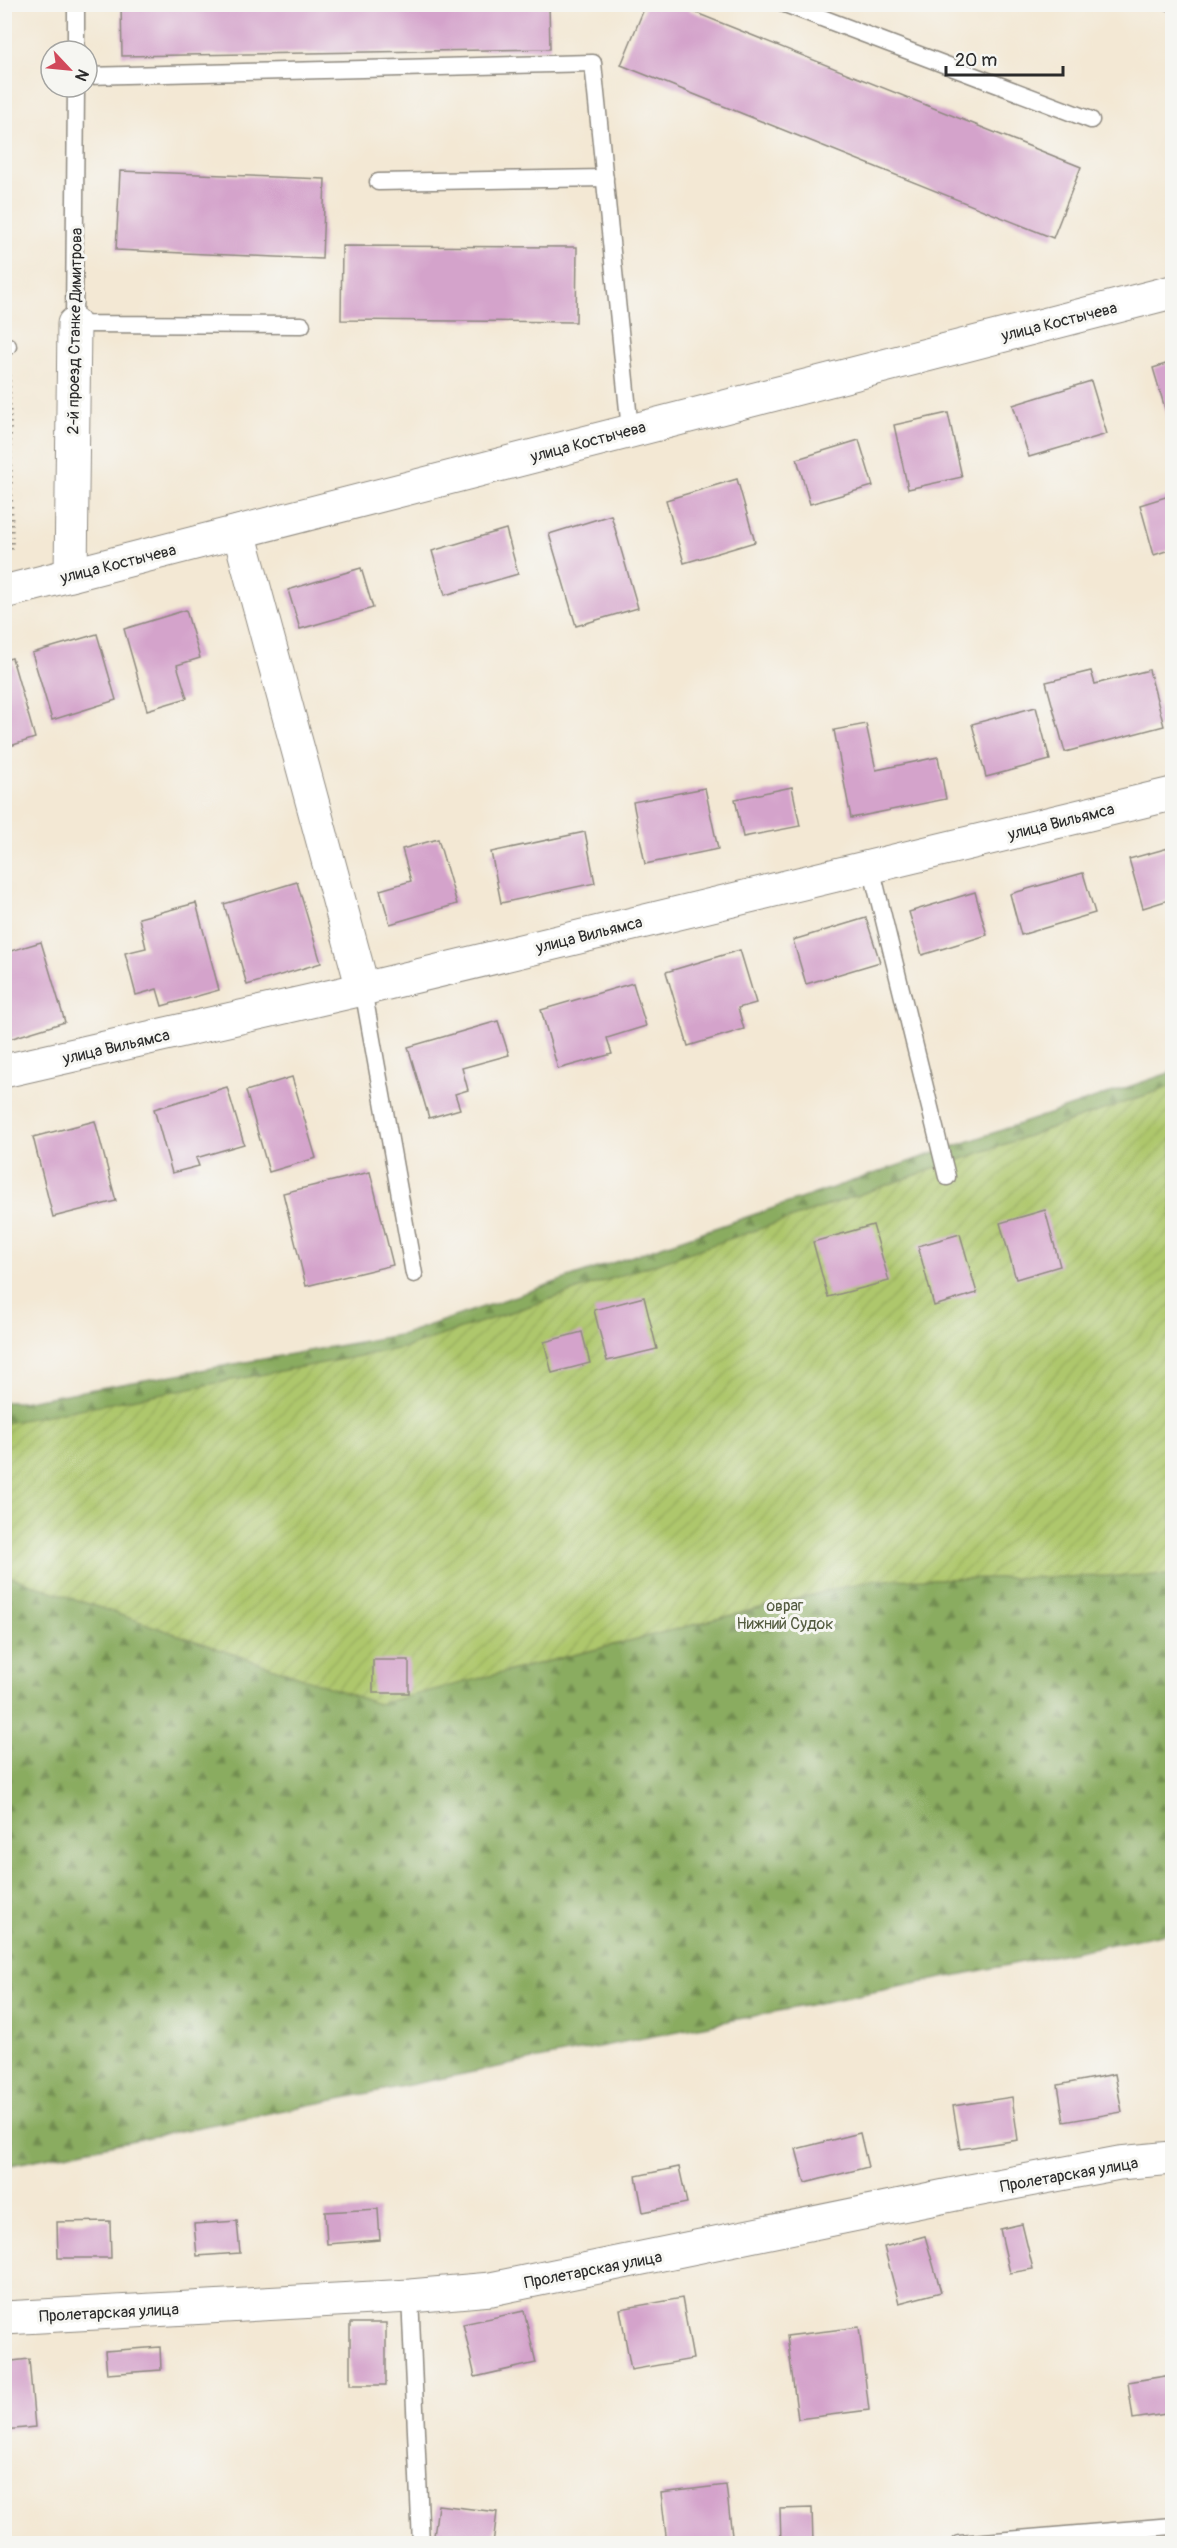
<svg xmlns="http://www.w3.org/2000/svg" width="1177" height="2548" font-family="Pangolin,sans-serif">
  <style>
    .forest { fill: url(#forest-firs); stroke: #5a6c46; stroke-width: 1.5 }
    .garden { fill: url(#garden-furrows); stroke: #6c794c; stroke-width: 1.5 }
    .building { fill: #d4a3cb }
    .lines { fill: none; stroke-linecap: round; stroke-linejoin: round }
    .service-casing { stroke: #8f8a80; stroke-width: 19 }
    .minor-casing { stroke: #8f8a80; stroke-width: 35 }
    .path { stroke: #8f8a80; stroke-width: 4; stroke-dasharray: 1.5 4.5; stroke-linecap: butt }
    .service { stroke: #fff; stroke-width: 16 }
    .minor { stroke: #fff; stroke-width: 33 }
    .labels { text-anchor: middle; stroke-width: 6; stroke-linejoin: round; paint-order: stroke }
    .street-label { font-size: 16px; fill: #2b2b2b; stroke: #f6f6f2 }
    .park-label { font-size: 16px; fill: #525a3e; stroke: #f6f6f2 }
  </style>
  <defs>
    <pattern id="forest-firs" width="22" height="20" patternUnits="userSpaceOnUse" patternTransform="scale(1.5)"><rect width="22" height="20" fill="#8aac60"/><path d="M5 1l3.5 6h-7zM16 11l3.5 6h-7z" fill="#718c4f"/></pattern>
    <pattern id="garden-furrows" width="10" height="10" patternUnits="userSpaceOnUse" patternTransform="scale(1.5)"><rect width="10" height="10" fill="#aec76c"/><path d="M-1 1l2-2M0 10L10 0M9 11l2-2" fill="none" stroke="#96ab5e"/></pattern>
  </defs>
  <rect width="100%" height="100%" fill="#f6f6f2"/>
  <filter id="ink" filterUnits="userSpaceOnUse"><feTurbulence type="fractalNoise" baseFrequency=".0167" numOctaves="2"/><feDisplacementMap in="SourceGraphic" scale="12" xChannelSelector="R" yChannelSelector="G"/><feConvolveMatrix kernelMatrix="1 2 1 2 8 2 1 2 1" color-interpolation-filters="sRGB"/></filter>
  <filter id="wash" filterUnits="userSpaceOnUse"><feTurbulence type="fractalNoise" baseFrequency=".008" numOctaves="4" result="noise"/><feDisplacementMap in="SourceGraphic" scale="24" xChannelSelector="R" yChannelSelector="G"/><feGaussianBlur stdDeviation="1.35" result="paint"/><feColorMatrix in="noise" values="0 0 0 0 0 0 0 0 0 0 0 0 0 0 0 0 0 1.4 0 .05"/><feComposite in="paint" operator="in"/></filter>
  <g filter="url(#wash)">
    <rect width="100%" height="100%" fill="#f3e8d4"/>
    <path class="forest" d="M1172,1072v860l-1167,234 -1,-764h17l383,-68z"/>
    <path class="garden" d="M1172,1086v489l-300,5 -494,124 -373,-129v-152l402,-76 388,-130z"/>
    <g id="blocks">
      <g class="building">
        <path d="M121,4h428l1,45 -428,7z"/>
        <path d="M646,4h28l407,163 -28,71 -432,-173z"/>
        <path d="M1154,4h18v8l-18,-7z"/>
        <path d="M120,171l205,8 -3,80 -206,-9z"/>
        <path d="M342,246l235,1 -1,75 -235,-2z"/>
        <path d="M1172,362v70l-19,-64z"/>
        <path d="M1091,381l16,53 -78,23 -16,-52z"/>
        <path d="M948,413l14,64 -54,12 -14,-64z"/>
        <path d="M859,440l14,46 -63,18 -13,-45z"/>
        <path d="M737,479l18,63 -71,21 -18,-63z"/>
        <path d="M1172,495v54l-18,6 -14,-50z"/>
        <path d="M611,515l27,93 -62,18 -27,-92z"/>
        <path d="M506,529l12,45 -73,21 -13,-44z"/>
        <path d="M361,568l12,40 -73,21 -12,-39z"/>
        <path d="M186,610l14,48 -23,7 10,33 -40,12 -23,-81z"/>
        <path d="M97,634l19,66 -64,20 -20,-67z"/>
        <path d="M1172,643v29l-7,-27z"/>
        <path d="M12,658l23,80 -31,10v-88z"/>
        <path d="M1149,670l15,56 -99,26 -19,-70 45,-11 4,13z"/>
        <path d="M1036,707l14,53 -64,17 -14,-53z"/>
        <path d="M866,724l10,46 62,-13 8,42 -95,19 -17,-88z"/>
        <path d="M792,787l8,39 -57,11 -8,-38z"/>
        <path d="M705,788l13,61 -73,15 -12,-62z"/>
        <path d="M585,832l10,51 -94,20 -10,-51z"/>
        <path d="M438,839l19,65 -67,20 -10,-34 31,-9 -9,-32z"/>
        <path d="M1172,847v52l-29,9 -14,-49z"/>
        <path d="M1083,873l12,40 -74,22 -11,-41z"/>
        <path d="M297,882l24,81 -74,22 -23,-81z"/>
        <path d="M975,892l12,43 -65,20 -13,-43z"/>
        <path d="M196,903l23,87 -57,16 -5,-17 -21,6 -11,-42 21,-5 -7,-30z"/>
        <path d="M866,918l14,44 -74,22 -13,-44z"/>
        <path d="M41,942l24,80 -59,18 -2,-87z"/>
        <path d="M740,950l16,53 -18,5 6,21 -56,17 -22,-74z"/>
        <path d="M633,983l13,43 -39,12 5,16 -54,15 -17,-59z"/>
        <path d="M498,1021l11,34 -47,13 6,22 -13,4 5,15 -31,9 -21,-71z"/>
        <path d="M292,1077l24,81 -47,14 -23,-81z"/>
        <path d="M227,1087l17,57 -48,14 3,8 -27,7 -18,-64z"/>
        <path d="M95,1121l21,80 -63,16 -20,-80z"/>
        <path d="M370,1172l23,93 -87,21 -23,-93z"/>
        <path d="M1045,1210l15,56 -44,13 -16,-56z"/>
        <path d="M873,1225l16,56 -61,16 -15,-55z"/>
        <path d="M960,1234l17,59 -43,13 -16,-60z"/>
        <path d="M644,1297l13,52 -50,12 -13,-51z"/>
        <path d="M582,1332l8,31 -38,10 -8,-31z"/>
        <rect x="373" y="1660" width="36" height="33"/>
        <path d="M1115,2074l7,38 -58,10 -6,-37z"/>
        <path d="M1012,2097l6,43 -58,9 -7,-43z"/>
        <path d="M860,2133l8,34 -63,16 -9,-34z"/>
        <path d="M679,2167l8,36 -44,9 -7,-36z"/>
        <path d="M378,2209l2,31 -53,4 -2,-32z"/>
        <path d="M110,2221l1,37h-53l-1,-36z"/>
        <path d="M237,2221l3,32 -43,3 -3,-32z"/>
        <path d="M1022,2224l11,45 -23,4 -10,-44z"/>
        <path d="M925,2236l16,56 -42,11 -15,-56z"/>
        <path d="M682,2298l11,61 -62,11 -11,-61z"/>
        <path d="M524,2311l12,52 -61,14 -12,-53z"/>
        <rect x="350" y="2323" width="36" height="62"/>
        <path d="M859,2327l10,83 -71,9 -11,-83z"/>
        <path d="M160,2347l1,23 -54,4 -2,-23z"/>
        <path d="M29,2359l6,68 -31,3v-68z"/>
        <path d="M1172,2375v38l-39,6 -5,-37z"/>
        <path d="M726,2485l7,59h-66l-6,-51z"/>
        <path d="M438,2505l59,7 -4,32h-60z"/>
        <path d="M812,2508l1,36h-32l-1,-35z"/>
      </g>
    </g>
  </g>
  <g filter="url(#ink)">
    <use href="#blocks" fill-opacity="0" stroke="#8f8a80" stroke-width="1.5"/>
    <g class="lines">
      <g class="service-casing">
        <g id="service">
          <path d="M76,4v47"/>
          <path d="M785,4l306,116"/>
          <path d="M87,76l506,-13 37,367"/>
          <path d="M76,87l-2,237 228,1"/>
          <path d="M378,182l227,-4"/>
          <path d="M4,346h4"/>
          <path d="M871,867l76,310"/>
          <path d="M363,989l51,285"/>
          <path d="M410,2296l11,248"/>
          <path d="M960,2544l212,-18"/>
        </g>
      </g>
      <g class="minor-casing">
        <g id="minor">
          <path d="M239,532l124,457"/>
          <path d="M71,575l3,-251"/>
          <path d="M4,592l1168,-300"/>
          <path d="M4,1071l359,-82 809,-195"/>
          <path d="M4,2318l406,-22 81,-7 474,-97 154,-29 53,-5"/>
        </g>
      </g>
      <g class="path">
        <path d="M7,4l1,315"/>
        <path d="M9,374l3,179"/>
      </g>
      <use href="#service" class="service"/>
      <use href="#minor" class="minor"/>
    </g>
  </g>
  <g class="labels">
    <g class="street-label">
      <text transform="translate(1059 321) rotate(-14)" y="6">улица Костычева</text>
      <text transform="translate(74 331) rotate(-89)" y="6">2-й проезд Станке Димитрова</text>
      <text transform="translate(588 441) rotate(-15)" y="6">улица Костычева</text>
      <text transform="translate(118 563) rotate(-14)" y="6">улица Костычева</text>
      <text transform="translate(1061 821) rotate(-14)" y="6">улица Вильямса</text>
      <text transform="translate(589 934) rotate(-14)" y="6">улица Вильямса</text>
      <text transform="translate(116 1046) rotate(-13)" y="6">улица Вильямса</text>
      <text transform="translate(1069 2174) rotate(-10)" y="6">Пролетарская улица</text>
      <text transform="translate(593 2269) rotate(-11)" y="6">Пролетарская улица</text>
      <text transform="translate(109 2312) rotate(-3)" y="6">Пролетарская улица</text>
    </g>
    <g class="park-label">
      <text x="785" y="1611">овраг<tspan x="785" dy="18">Нижний Судок</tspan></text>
    </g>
  </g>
  <rect width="1177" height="2548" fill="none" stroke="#f6f6f2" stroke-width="24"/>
  <g transform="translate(69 69) rotate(116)"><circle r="28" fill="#f6f6f2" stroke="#a5a5a2" stroke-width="1.5"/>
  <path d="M0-4.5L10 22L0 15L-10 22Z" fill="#d1495b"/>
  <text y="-9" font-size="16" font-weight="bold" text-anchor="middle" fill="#2b2b2b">N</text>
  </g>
  <path d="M946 66v9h117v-9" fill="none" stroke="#2b2b2b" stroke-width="3"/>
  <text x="955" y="66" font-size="18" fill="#2b2b2b" stroke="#f6f6f2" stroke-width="4.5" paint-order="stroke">20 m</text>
</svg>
